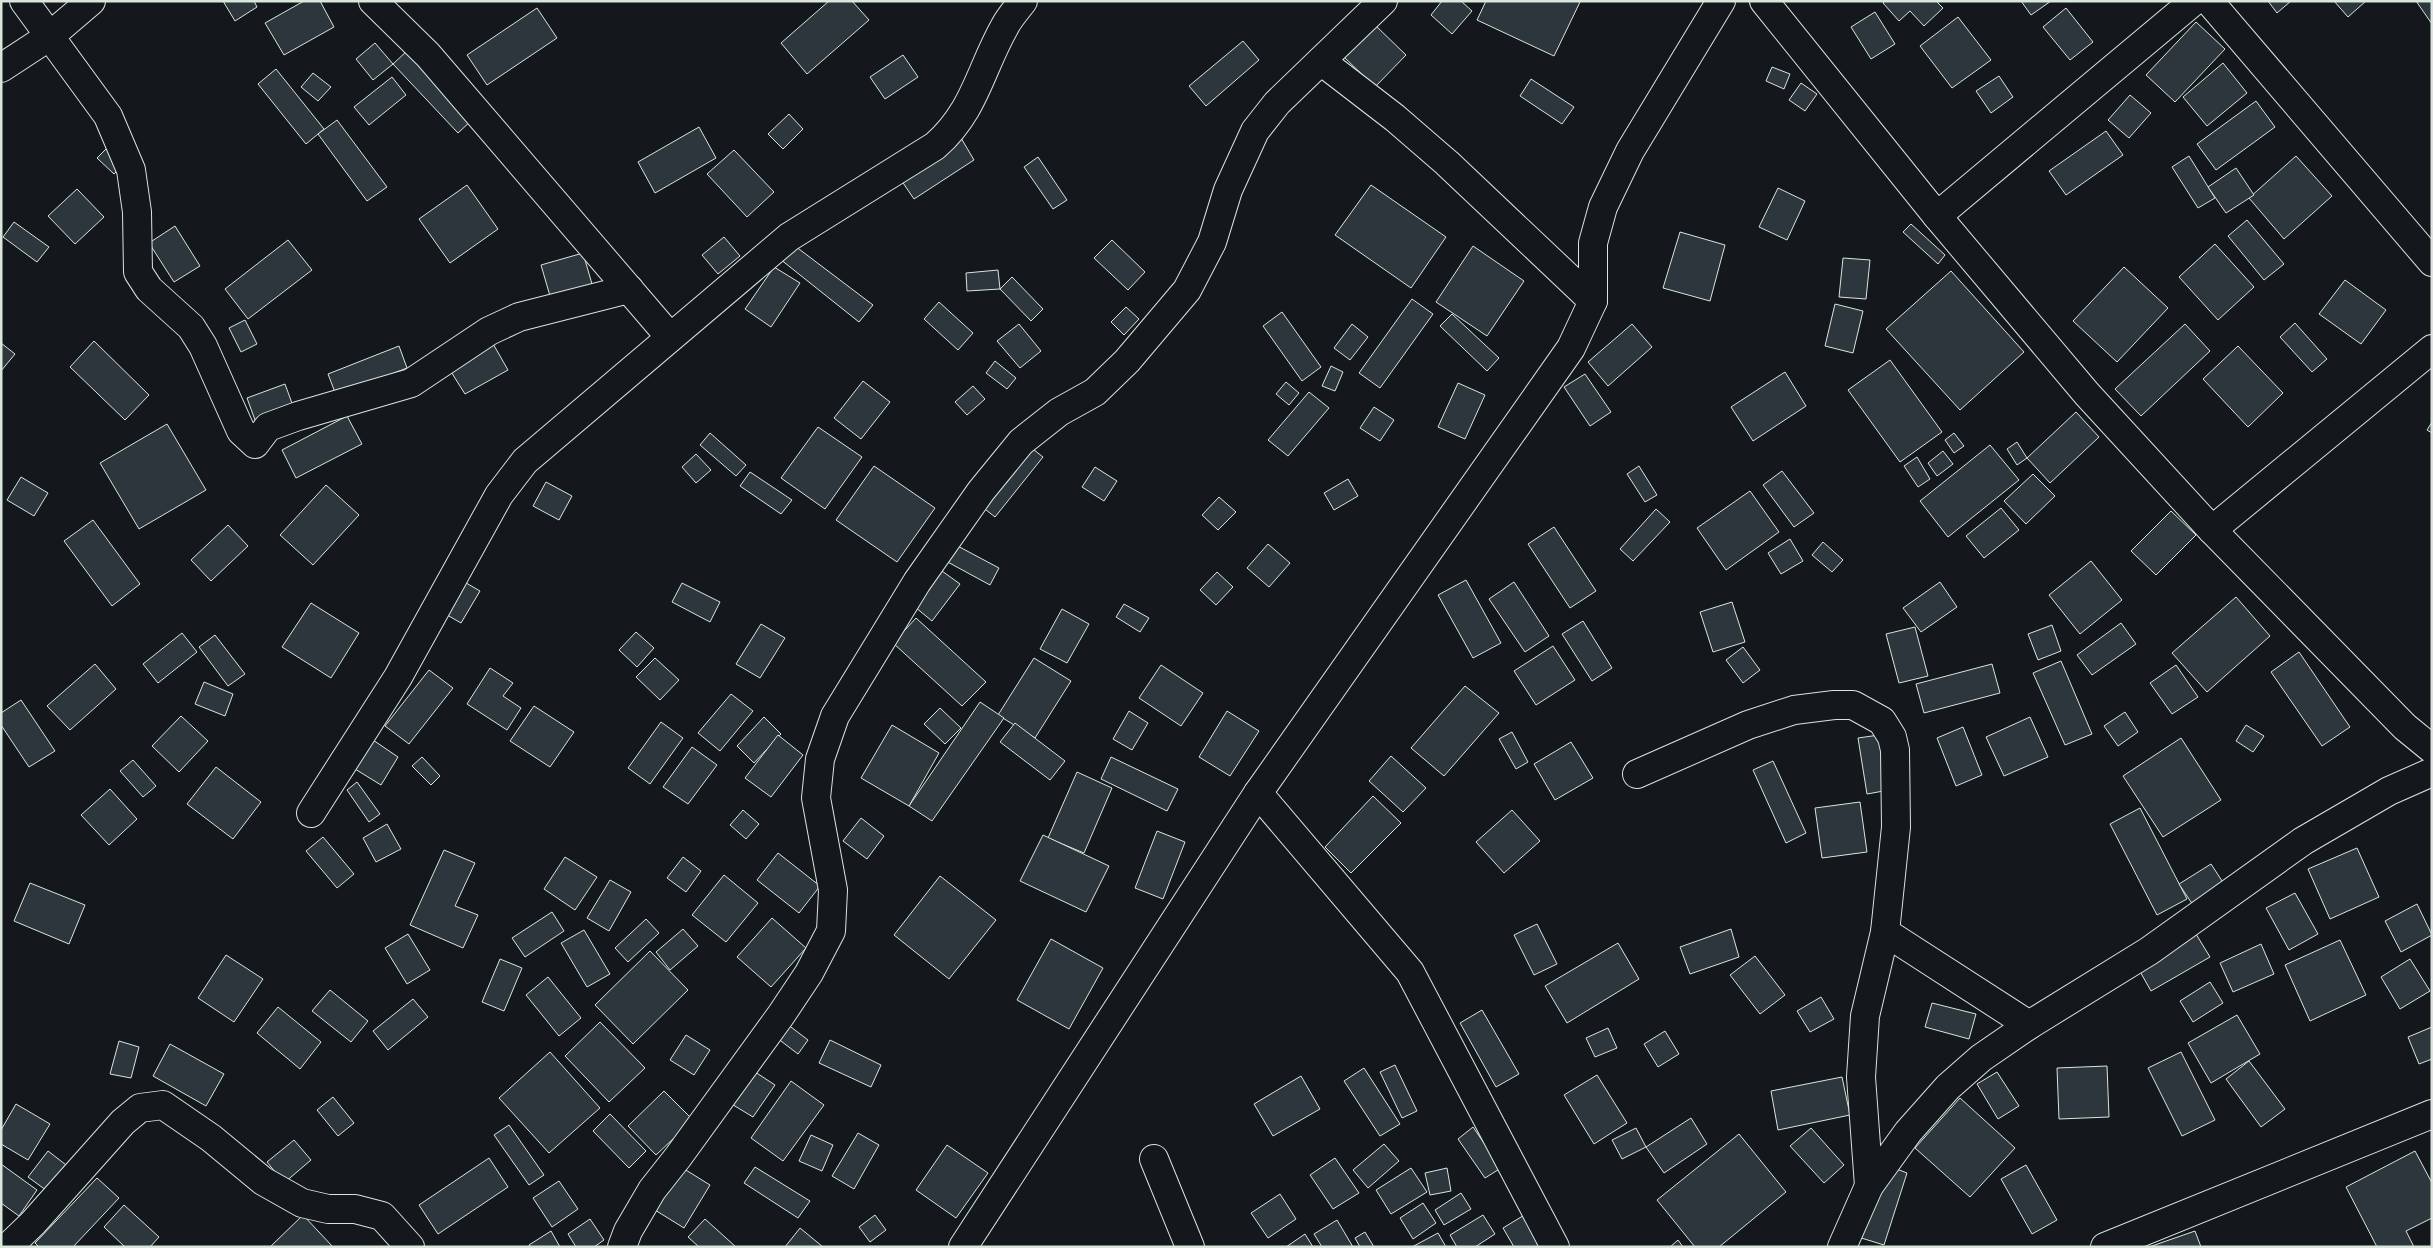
<svg xmlns="http://www.w3.org/2000/svg" width="2433" height="1248" font-family="'Times New Roman',serif">
  <style>
    .building { fill: #2c363c; stroke: #d8e6dc }
    .lines { fill: none; stroke-linecap: round; stroke-linejoin: round }
    .minor-casing { stroke: #d8e6dc; stroke-width: 30 }
    .minor { stroke: #14181c; stroke-width: 28 }
  </style>
  <rect width="100%" height="100%" fill="#14181c"/>
  <g class="building">
    <path d="M223,1h31l3,6 -22,14z"/>
    <path d="M304,1h16l14,26 -50,28 -19,-32z"/>
    <path d="M829,1h23l17,19 -62,54 -26,-31z"/>
    <path d="M1442,1h19l11,10 -20,23 -21,-19z"/>
    <path d="M1486,1h92l2,1 -26,54 -77,-36z"/>
    <path d="M1885,1h51l7,7 -19,18 -14,-15 -11,10 -16,-18z"/>
    <path d="M2021,1h30l-20,14z"/>
    <path d="M2268,1h23l-14,12z"/>
    <path d="M2334,1h32l-18,16z"/>
    <path d="M2416,1h16v23z"/>
    <path d="M537,8l20,30 -70,47 -20,-30z"/>
    <path d="M2066,8l27,34 -23,18 -27,-33z"/>
    <path d="M1875,12l20,32 -24,15 -20,-32z"/>
    <path d="M1958,17l33,43 -39,28 -32,-42z"/>
    <path d="M2196,22l29,27 -50,53 -29,-27z"/>
    <path d="M1375,25l31,30 -31,32 -31,-30z"/>
    <path d="M1243,41l16,19 -53,46 -17,-20z"/>
    <path d="M375,43l18,21 -20,16 -17,-21z"/>
    <path d="M408,50l65,69 -15,14 -65,-69z"/>
    <path d="M903,55l15,22 -33,22 -15,-22z"/>
    <path d="M2223,63l24,30 -40,33 -24,-29z"/>
    <path d="M1772,67l18,7 -6,15 -18,-8z"/>
    <path d="M276,69l48,60 -18,15 -48,-60z"/>
    <path d="M313,73l18,14 -13,14 -17,-14z"/>
    <path d="M1999,76l14,21 -22,16 -15,-22z"/>
    <path d="M392,77l14,18 -37,30 -15,-18z"/>
    <path d="M1531,79l43,28 -12,17 -42,-28z"/>
    <path d="M1801,83l16,11 -12,17 -16,-11z"/>
    <path d="M2130,95l21,18 -22,25 -21,-18z"/>
    <path d="M2256,101l19,26 -59,43 -19,-26z"/>
    <path d="M789,114l14,15 -20,20 -15,-15z"/>
    <path d="M337,120l50,67 -20,14 -49,-67z"/>
    <path d="M699,127l17,31 -61,35 -17,-31z"/>
    <path d="M2106,131l17,24 -57,40 -17,-24z"/>
    <path d="M961,138l13,22 -60,39 -15,-22z"/>
    <path d="M106,149l18,15 -10,10 -17,-16z"/>
    <path d="M734,150l40,42 -27,25 -40,-43z"/>
    <path d="M2189,156l26,42 -17,10 -26,-41z"/>
    <path d="M2296,156l36,40 -48,43 -35,-41z"/>
    <path d="M1038,157l29,43 -14,9 -29,-42z"/>
    <path d="M2236,168l18,27 -28,18 -18,-26z"/>
    <path d="M467,185l31,44 -48,34 -31,-44z"/>
    <path d="M1371,185l75,52 -35,51 -76,-53z"/>
    <path d="M1778,188l27,13 -18,39 -28,-13z"/>
    <path d="M77,189l27,28 -29,27 -27,-28z"/>
    <path d="M2247,220l37,44 -20,16 -36,-44z"/>
    <path d="M14,222l35,25 -12,15 -34,-25z"/>
    <path d="M1911,224l34,31 -7,9 -35,-32z"/>
    <path d="M175,226l25,40 -26,16 -25,-39z"/>
    <path d="M1680,232l45,13 -15,56 -47,-13z"/>
    <path d="M724,237l16,19 -22,18 -16,-19z"/>
    <path d="M288,240l24,30 -64,49 -23,-30z"/>
    <path d="M1112,240l33,32 -17,18 -34,-32z"/>
    <path d="M2215,244l39,43 -36,33 -39,-43z"/>
    <path d="M795,246l78,59 -14,17 -84,-67z"/>
    <path d="M1473,246l51,35 -37,55 -51,-34z"/>
    <path d="M583,253l9,31 -42,12 -9,-31z"/>
    <path d="M1843,258l27,2 -4,39 -27,-2z"/>
    <path d="M774,267l26,16 -29,44 -26,-18z"/>
    <path d="M2124,267l44,41 -51,54 -44,-41z"/>
    <path d="M998,270l2,19 -33,2 -1,-18z"/>
    <path d="M1951,271l73,81 -64,58 -74,-81z"/>
    <path d="M1012,277l31,32 -12,12 -31,-32z"/>
    <path d="M2345,280l41,30 -25,34 -42,-30z"/>
    <path d="M1412,299l21,15 -53,74 -21,-15z"/>
    <path d="M939,302l34,31 -15,17 -34,-31z"/>
    <path d="M1835,304l28,7 -10,42 -28,-7z"/>
    <path d="M1126,307l13,12 -15,16 -13,-13z"/>
    <path d="M1282,312l39,55 -19,14 -39,-55z"/>
    <path d="M1452,314l47,44 -12,13 -47,-45z"/>
    <path d="M245,320l12,24 -16,8 -12,-24z"/>
    <path d="M2295,323l32,36 -15,13 -32,-35z"/>
    <path d="M1019,324l22,27 -21,17 -23,-27z"/>
    <path d="M1352,324l16,13 -18,23 -16,-12z"/>
    <path d="M1632,324l20,23 -44,39 -20,-24z"/>
    <path d="M2185,324l25,27 -69,65 -26,-27z"/>
    <path d="M94,341l55,54 -24,25 -55,-53z"/>
    <path d="M492,342l16,28 -43,24 -17,-27z"/>
    <path d="M1,343l14,11 -14,17z"/>
    <path d="M399,346l8,22 -71,27 -8,-21z"/>
    <path d="M2238,346l45,47 -35,34 -45,-48z"/>
    <path d="M1890,360l52,72 -42,30 -52,-72z"/>
    <path d="M995,361l21,17 -9,11 -21,-16z"/>
    <path d="M1331,366l12,6 -8,19 -13,-5z"/>
    <path d="M1785,372l21,34 -53,35 -22,-34z"/>
    <path d="M1585,374l26,38 -21,14 -26,-39z"/>
    <path d="M863,381l27,21 -29,37 -27,-21z"/>
    <path d="M1286,382l13,11 -10,12 -13,-11z"/>
    <path d="M1458,383l27,12 -20,44 -27,-12z"/>
    <path d="M285,384l8,22 -38,14 -8,-22z"/>
    <path d="M973,386l12,13 -18,16 -12,-13z"/>
    <path d="M1309,392l20,16 -41,48 -20,-16z"/>
    <path d="M1374,407l20,13 -14,21 -20,-13z"/>
    <path d="M2076,412l23,25 -49,46 -23,-25z"/>
    <path d="M347,416l15,28 -66,34 -14,-28z"/>
    <path d="M2432,422v11l-5,-3z"/>
    <path d="M167,424l39,66 -67,39 -39,-66z"/>
    <path d="M818,427l44,30 -37,52 -44,-31z"/>
    <path d="M710,433l36,32 -10,11 -36,-31z"/>
    <path d="M1954,433l10,13 -10,7 -9,-13z"/>
    <path d="M2017,442l10,16 -10,7 -10,-16z"/>
    <path d="M1990,445l29,35 -71,57 -28,-36z"/>
    <path d="M1029,446l14,11 -48,60 -14,-11z"/>
    <path d="M1943,451l10,13 -16,12 -9,-13z"/>
    <path d="M696,454l15,16 -15,13 -14,-16z"/>
    <path d="M1917,457l13,22 -12,8 -14,-21z"/>
    <path d="M874,466l61,42 -38,54 -61,-42z"/>
    <path d="M1639,466l18,29 -12,7 -18,-28z"/>
    <path d="M1095,467l22,14 -13,20 -22,-14z"/>
    <path d="M1782,471l32,42 -20,14 -31,-42z"/>
    <path d="M750,472l42,28 -11,14 -41,-28z"/>
    <path d="M2033,474l22,22 -29,28 -22,-23z"/>
    <path d="M21,477l27,16 -14,23 -27,-16z"/>
    <path d="M1348,479l10,17 -24,14 -10,-17z"/>
    <path d="M546,482l26,14 -13,24 -26,-14z"/>
    <path d="M326,485l33,30 -46,50 -33,-30z"/>
    <path d="M1750,491l29,41 -53,38 -29,-42z"/>
    <path d="M1219,497l17,15 -18,18 -16,-15z"/>
    <path d="M2001,508l18,22 -35,28 -18,-22z"/>
    <path d="M1656,509l14,13 -37,39 -13,-12z"/>
    <path d="M2171,511l25,24 -40,40 -25,-24z"/>
    <path d="M93,520l47,64 -28,22 -48,-65z"/>
    <path d="M228,525l20,21 -37,35 -20,-21z"/>
    <path d="M1554,527l42,64 -26,17 -42,-64z"/>
    <path d="M1790,539l13,22 -22,13 -13,-21z"/>
    <path d="M1823,542l20,18 -11,12 -20,-17z"/>
    <path d="M952,543l47,25 -9,17 -46,-25z"/>
    <path d="M1268,544l22,19 -21,24 -22,-19z"/>
    <path d="M2091,561l31,39 -42,34 -31,-39z"/>
    <path d="M942,571l18,13 -28,37 -17,-14z"/>
    <path d="M1217,572l16,15 -17,18 -16,-15z"/>
    <path d="M461,580l19,11 -19,32 -19,-11z"/>
    <path d="M1466,580l35,63 -28,15 -35,-63z"/>
    <path d="M1514,582l35,54 -24,16 -36,-53z"/>
    <path d="M1940,582l17,25 -36,25 -18,-24z"/>
    <path d="M682,583l38,19 -10,20 -38,-20z"/>
    <path d="M2236,597l34,39 -63,56 -35,-39z"/>
    <path d="M1732,602l13,40 -32,10 -13,-40z"/>
    <path d="M311,603l48,30 -28,45 -49,-31z"/>
    <path d="M1124,604l25,14 -9,14 -24,-15z"/>
    <path d="M1062,609l27,15 -22,39 -27,-14z"/>
    <path d="M916,618l70,64 -24,24 -69,-63z"/>
    <path d="M1583,621l29,47 -20,13 -30,-47z"/>
    <path d="M2121,623l15,21 -44,31 -15,-20z"/>
    <path d="M761,624l24,14 -25,40 -24,-14z"/>
    <path d="M2052,625l9,26 -23,9 -10,-26z"/>
    <path d="M1915,627l13,49 -29,7 -13,-49z"/>
    <path d="M636,632l18,16 -17,19 -18,-17z"/>
    <path d="M182,633l15,19 -39,31 -15,-19z"/>
    <path d="M215,635l30,39 -17,12 -29,-39z"/>
    <path d="M1553,646l22,34 -39,25 -22,-34z"/>
    <path d="M1743,647l17,23 -17,13 -17,-23z"/>
    <path d="M2299,652l51,75 -28,19 -51,-74z"/>
    <path d="M655,658l24,22 -19,20 -24,-23z"/>
    <path d="M1034,658l37,23 -36,57 -37,-23z"/>
    <path d="M2061,661l31,73 -27,11 -32,-72z"/>
    <path d="M95,664l21,25 -46,41 -23,-24z"/>
    <path d="M1992,664l8,29 -76,20 -8,-29z"/>
    <path d="M1161,665l42,28 -22,33 -42,-28z"/>
    <path d="M2176,665l22,32 -26,17 -22,-31z"/>
    <path d="M490,668l23,15 -10,13 18,12 -14,22 -40,-26z"/>
    <path d="M429,670l24,18 -44,56 -24,-18z"/>
    <path d="M204,682l29,12 -8,22 -30,-12z"/>
    <path d="M1465,686l34,27 -55,63 -33,-28z"/>
    <path d="M731,694l22,17 -33,40 -22,-18z"/>
    <path d="M21,700l34,51 -26,16 -28,-42v-12z"/>
    <path d="M980,702l24,16 -72,103 -23,-15z"/>
    <path d="M534,706l40,26 -24,35 -40,-26z"/>
    <path d="M940,708l21,20 -16,16 -21,-20z"/>
    <path d="M1129,711l19,12 -16,27 -19,-11z"/>
    <path d="M1227,711l32,20 -29,45 -31,-19z"/>
    <path d="M2125,712l13,20 -20,14 -14,-20z"/>
    <path d="M181,716l27,25 -29,31 -27,-26z"/>
    <path d="M764,717l17,17 -27,29 -17,-17z"/>
    <path d="M2030,717l18,40 -44,19 -18,-39z"/>
    <path d="M661,722l22,16 -33,46 -22,-16z"/>
    <path d="M1015,723l50,38 -15,19 -50,-38z"/>
    <path d="M892,725l47,28 -30,53 -48,-28z"/>
    <path d="M2246,725l18,11 -11,16 -17,-11z"/>
    <path d="M1963,727l19,48 -26,11 -19,-48z"/>
    <path d="M1512,732l16,30 -12,7 -17,-30z"/>
    <path d="M778,735l25,20 -32,42 -26,-19z"/>
    <path d="M1879,735l10,55 -22,4 -9,-56z"/>
    <path d="M2181,738l40,62 -58,37 -40,-61z"/>
    <path d="M373,740l25,17 -17,28 -26,-16z"/>
    <path d="M1571,742l22,36 -38,22 -21,-36z"/>
    <path d="M692,747l25,18 -29,39 -25,-17z"/>
    <path d="M1391,756l35,32 -23,24 -34,-31z"/>
    <path d="M422,757l18,19 -9,9 -19,-19z"/>
    <path d="M1111,757l67,32 -11,22 -66,-32z"/>
    <path d="M133,760l23,26 -13,11 -23,-26z"/>
    <path d="M1773,761l33,72 -20,10 -33,-73z"/>
    <path d="M216,767l45,35 -28,37 -46,-35z"/>
    <path d="M1077,772l35,16 -28,65 -36,-15z"/>
    <path d="M357,782l23,32 -11,8 -22,-32z"/>
    <path d="M110,789l27,30 -28,26 -28,-30z"/>
    <path d="M1373,796l28,27 -50,50 -26,-26z"/>
    <path d="M1860,802l7,50 -45,6 -7,-50z"/>
    <path d="M2140,808l47,91 -30,16 -47,-91z"/>
    <path d="M743,810l16,14 -13,15 -16,-14z"/>
    <path d="M1512,810l28,31 -36,32 -28,-31z"/>
    <path d="M861,818l23,18 -17,23 -24,-18z"/>
    <path d="M387,824l14,25 -25,13 -13,-24z"/>
    <path d="M1157,831l28,11 -22,57 -28,-11z"/>
    <path d="M1043,835l66,31 -23,46 -66,-31z"/>
    <path d="M323,837l31,37 -17,14 -31,-37z"/>
    <path d="M2357,848l22,49 -49,22 -22,-50z"/>
    <path d="M444,850l31,13 -20,43 23,9 -15,33 -53,-23z"/>
    <path d="M778,853l42,33 -21,27 -42,-33z"/>
    <path d="M565,857l32,20 -22,33 -31,-21z"/>
    <path d="M683,857l18,14 -15,21 -19,-14z"/>
    <path d="M2211,864l15,23 -31,21 -16,-24z"/>
    <path d="M724,875l34,28 -32,39 -34,-27z"/>
    <path d="M940,876l56,44 -47,59 -55,-44z"/>
    <path d="M610,880l21,12 -22,39 -22,-13z"/>
    <path d="M30,883l55,22 -16,39 -55,-23z"/>
    <path d="M2295,893l23,41 -29,16 -23,-42z"/>
    <path d="M2417,904l15,31 -31,17 -16,-31z"/>
    <path d="M552,912l12,19 -39,26 -13,-19z"/>
    <path d="M772,918l34,30 -35,39 -34,-30z"/>
    <path d="M646,919l13,14 -31,29 -13,-14z"/>
    <path d="M1537,924l20,40 -23,11 -20,-40z"/>
    <path d="M683,929l15,17 -28,24 -14,-18z"/>
    <path d="M1731,929l8,28 -49,17 -10,-27z"/>
    <path d="M584,930l26,44 -23,13 -26,-44z"/>
    <path d="M408,934l22,36 -23,14 -22,-36z"/>
    <path d="M2196,934l14,23 -59,34 -13,-23z"/>
    <path d="M1051,939l52,29 -34,61 -52,-29z"/>
    <path d="M2340,940l26,55 -56,26 -25,-56z"/>
    <path d="M1618,943l21,36 -72,44 -22,-37z"/>
    <path d="M2261,944l13,30 -41,18 -13,-29z"/>
    <path d="M650,951l38,39 -55,54 -38,-39z"/>
    <path d="M226,955l37,24 -29,43 -36,-24z"/>
    <path d="M1755,956l30,39 -25,19 -30,-39z"/>
    <path d="M500,959l22,9 -18,43 -22,-9z"/>
    <path d="M2410,959l20,32 -30,18 -19,-32z"/>
    <path d="M548,977l33,41 -22,18 -33,-41z"/>
    <path d="M2210,982l13,21 -30,19 -13,-21z"/>
    <path d="M330,990l38,31 -17,21 -39,-31z"/>
    <path d="M1821,997l13,22 -24,13 -13,-21z"/>
    <path d="M413,999l15,18 -40,33 -15,-19z"/>
    <path d="M1932,1003l44,11 -7,25 -44,-12z"/>
    <path d="M278,1007l43,35 -21,27 -43,-36z"/>
    <path d="M1482,1010l37,64 -23,13 -36,-64z"/>
    <path d="M2237,1015l23,39 -49,29 -23,-40z"/>
    <path d="M600,1022l45,46 -36,34 -44,-46z"/>
    <path d="M787,1024l21,16 -10,14 -21,-16z"/>
    <path d="M2432,1027v32l-13,5 -11,-27z"/>
    <path d="M1608,1028l9,20 -22,9 -9,-19z"/>
    <path d="M1665,1031l14,23 -21,13 -14,-23z"/>
    <path d="M686,1035l24,15 -16,25 -24,-15z"/>
    <path d="M830,1040l51,25 -10,22 -52,-24z"/>
    <path d="M119,1041l20,6 -8,31 -21,-4z"/>
    <path d="M170,1044l54,30 -18,32 -53,-30z"/>
    <path d="M550,1052l50,56 -51,45 -50,-55z"/>
    <path d="M2181,1052l34,68 -33,16 -34,-68z"/>
    <path d="M2249,1061l36,48 -24,18 -35,-48z"/>
    <path d="M1395,1065l22,46 -15,7 -22,-46z"/>
    <path d="M2107,1066l2,51 -50,2 -2,-51z"/>
    <path d="M1364,1068l36,56 -20,12 -36,-55z"/>
    <path d="M752,1070l23,15 -22,32 -23,-14z"/>
    <path d="M1997,1072l22,34 -21,13 -21,-35z"/>
    <path d="M1597,1075l30,48 -33,21 -30,-49z"/>
    <path d="M1301,1076l19,33 -47,27 -19,-32z"/>
    <path d="M1842,1077l8,38 -72,15 -7,-39z"/>
    <path d="M791,1081l33,24 -41,56 -32,-23z"/>
    <path d="M664,1091l29,29 -37,35 -28,-29z"/>
    <path d="M333,1097l21,26 -16,13 -21,-26z"/>
    <path d="M1960,1098l55,50 -45,49 -55,-49z"/>
    <path d="M16,1104l34,20 -22,36 -27,-16v-14z"/>
    <path d="M610,1114l36,37 -17,17 -36,-37z"/>
    <path d="M1691,1118l16,26 -43,29 -18,-26z"/>
    <path d="M509,1125l35,50 -15,10 -35,-50z"/>
    <path d="M1473,1127l28,41 -16,10 -27,-39z"/>
    <path d="M1636,1128l10,19 -24,12 -10,-19z"/>
    <path d="M1811,1128l33,37 -20,18 -34,-37z"/>
    <path d="M858,1133l21,12 -25,44 -22,-13z"/>
    <path d="M1739,1134l47,58 -67,55h-24l-38,-47z"/>
    <path d="M811,1135l22,10 -11,26 -23,-10z"/>
    <path d="M294,1140l17,20 -27,23 -17,-21z"/>
    <path d="M1384,1144l15,17 -31,27 -15,-18z"/>
    <path d="M947,1145l41,28 -32,45 -40,-28z"/>
    <path d="M48,1151l22,17 -20,25 -22,-16z"/>
    <path d="M2415,1151l17,32v35l-26,13 8,16h-37l-31,-60z"/>
    <path d="M489,1158l19,29 -70,47 -19,-29z"/>
    <path d="M1335,1158l24,35 -26,16 -23,-34z"/>
    <path d="M1,1164l36,26 -18,26 -18,-13z"/>
    <path d="M2026,1165l31,55 -25,14 -31,-55z"/>
    <path d="M1889,1166l18,7 -23,72 -26,-8z"/>
    <path d="M681,1167l29,18 -26,43 -29,-18z"/>
    <path d="M755,1167l55,34 -12,17 -54,-35z"/>
    <path d="M1411,1168l16,24 -36,22 -15,-24z"/>
    <path d="M1447,1168l4,23 -21,4 -5,-22z"/>
    <path d="M97,1178l22,20 -46,49h-34l-4,-4z"/>
    <path d="M559,1181l19,28 -26,18 -19,-29z"/>
    <path d="M1461,1193l10,16 -27,16 -9,-15z"/>
    <path d="M1280,1194l16,25 -28,19 -17,-25z"/>
    <path d="M1423,1203l13,20 -23,16 -13,-21z"/>
    <path d="M124,1205l35,32 -9,10h-25l-21,-20z"/>
    <path d="M1526,1214l14,33h-26l-11,-19z"/>
    <path d="M303,1215l30,32h-63z"/>
    <path d="M875,1215l11,15 -16,12 -11,-15z"/>
    <path d="M1483,1215l12,19 -20,13h-18l-7,-12z"/>
    <path d="M590,1219l14,21 -10,7h-18l-8,-13z"/>
    <path d="M705,1219l31,28h-37l-11,-10z"/>
    <path d="M1337,1220l16,27h-31l-8,-13z"/>
    <path d="M800,1228l23,19h-38z"/>
    <path d="M551,1231l9,16h-30l-1,-2z"/>
    <path d="M2195,1231l6,16h-52z"/>
    <path d="M1365,1232l9,15h-14l-5,-9z"/>
    <path d="M1438,1233l8,14h-34z"/>
    <path d="M1305,1234l8,13h-27z"/>
    <path d="M1678,1240l5,7h-13z"/>
  </g>
  <g class="lines">
    <g class="minor-casing">
      <g id="minor">
        <path d="M24,1l84,115 23,54 6,42 1,60 11,17 42,38 12,19 38,85 14,13 13,-17 30,-11 113,-33 78,-52 30,-14 110,-28"/>
        <path d="M373,1l55,54 242,282"/>
        <path d="M1764,1l173,215 150,178 125,136 193,197 27,22"/>
        <path d="M2209,1l223,261"/>
        <path d="M1321,61l74,57 52,45 146,138"/>
        <path d="M1,68l49,-32 41,-35"/>
        <path d="M1937,216l257,-215"/>
        <path d="M2212,530l220,-181"/>
        <path d="M1637,774l111,-49 46,-15 40,-5h19l29,16 10,16 3,13 1,77 -11,105 -20,84 -4,61 8,109"/>
        <path d="M1258,793l152,179 145,275"/>
        <path d="M311,813l87,-136 101,-182 26,-34 264,-224 146,-91c40,-35 45,-76 70,-120 4,-8 12,-17 18,-25"/>
        <path d="M1885,932l144,93"/>
        <path d="M1154,1159l36,88"/>
        <path d="M8,1247l25,-24 90,-101 17,-14 23,-3 48,33 52,43 39,22 26,6h27l27,7 28,31"/>
        <path d="M622,1247l6,-16 24,-41 26,-33 103,-142 28,-42 22,-42 2,-41 -17,-92 4,-39 15,-43 82,-134 64,-91 40,-49 38,-30 36,-20 32,-31 60,-71 25,-48 16,-52 27,-59 22,-28 106,-102"/>
        <path d="M963,1247l295,-454 313,-445 22,-47v-58l10,-36 27,-56 91,-150"/>
        <path d="M1842,1247l27,-61 39,-54 40,-45 33,-29 48,-33 120,-74 154,-110 86,-50 43,-19"/>
        <path d="M2105,1247l327,-133"/>
      </g>
    </g>
    <use href="#minor" class="minor"/>
  </g>
  <rect width="2433" height="1248" fill="none" stroke="#d8e6dc" stroke-width="5"/>
</svg>
